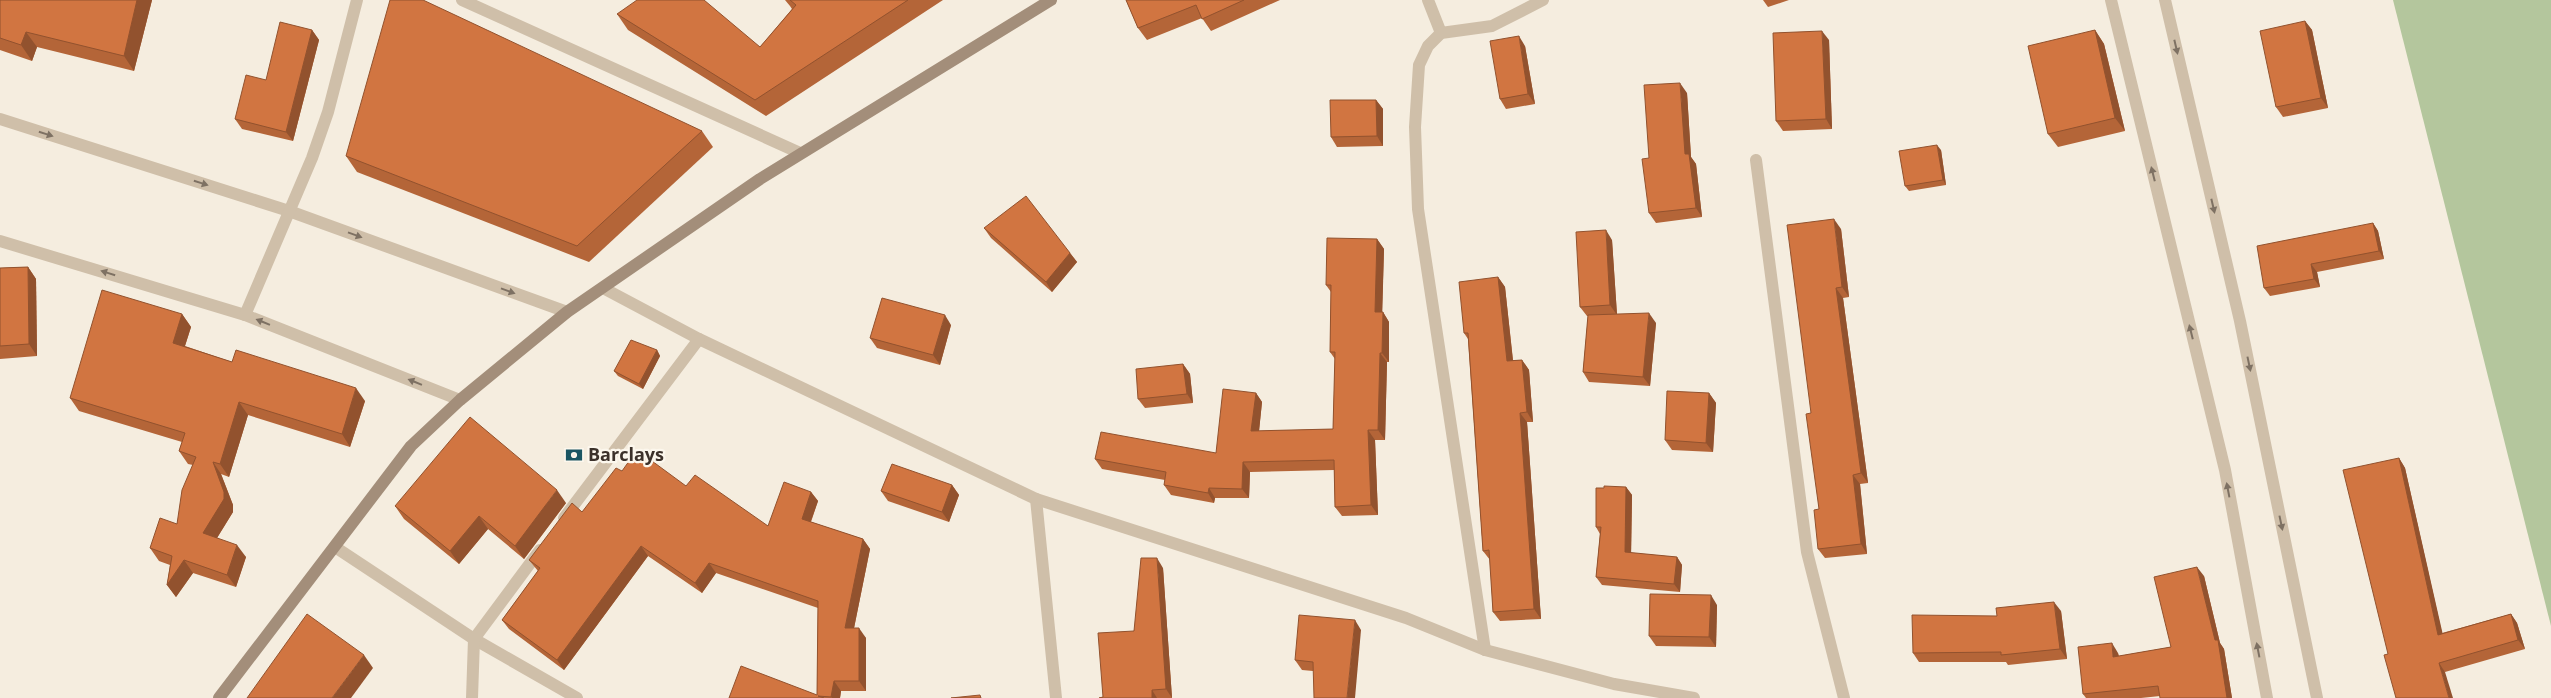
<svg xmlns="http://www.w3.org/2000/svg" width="2551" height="698" font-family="'Open Sans',sans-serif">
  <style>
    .green { fill: #b4c69d }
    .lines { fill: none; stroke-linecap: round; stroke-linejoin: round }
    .street { stroke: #cfbfa9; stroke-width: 12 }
    .secondary { stroke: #a38e7a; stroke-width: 12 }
    .wall { fill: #b46538 }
    .shaded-wall { fill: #92522e }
    .building { fill: #d17541; stroke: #92522e }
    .oneway { fill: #7e7163 }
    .labels { text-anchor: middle; stroke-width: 4.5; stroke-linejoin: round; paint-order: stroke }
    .poi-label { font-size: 18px; font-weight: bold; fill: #3c312a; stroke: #fcf7ed; text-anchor: start }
  </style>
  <rect width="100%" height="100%" fill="#f5eddf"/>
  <path class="green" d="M2393,0h158v626z"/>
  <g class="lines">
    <g class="street">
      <path d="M462,0l338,153"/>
      <path d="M1428,0l13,33"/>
      <path d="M2111,0l114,470 42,228"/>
      <path d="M2165,0l75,321 77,377"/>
      <path d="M0,119l289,92 278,101"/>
      <path d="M1756,160l51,392 37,146"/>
      <path d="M0,241l245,74 215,85"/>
      <path d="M603,288l96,51 337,160 370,119 79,32 129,34 80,14"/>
      <path d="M245,315l67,-157 16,-46 29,-112"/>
      <path d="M1036,499l20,199"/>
      <path d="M564,518l135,-179"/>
      <path d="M335,547l139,92 103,59"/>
      <path d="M1485,650l-67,-441 -3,-82 4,-62 9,-19 13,-13 51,-7 51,-26"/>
      <path d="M472,698l2,-59 66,-89"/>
    </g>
    <path class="secondary" d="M219,698l192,-252 49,-46 107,-88 193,-133 291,-179"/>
  </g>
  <g class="wall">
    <path d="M0,0h152l-18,71 -97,-24 -5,14 -32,-11z"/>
    <path d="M785,0h158l-177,116 -138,-86 -11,-16 143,33 32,-38 -2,-3z"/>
    <path d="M1126,0h154l-69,31 -9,-13 -55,22 -9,-12z"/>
    <path d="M1763,0h26l-21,7z"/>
    <path d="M2305,21l7,9 16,78 -45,9 -7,-10z"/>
    <path d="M312,30l7,10 -26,101 -51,-12 -7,-10 31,-39z"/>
    <path d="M2095,30l9,14 21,87 -67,16 -10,-13z"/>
    <path d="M1829,40l3,89 -49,2 -7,-10z"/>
    <path d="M1525,46l10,58 -29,5 -6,-10z"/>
    <path d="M1687,93l4,64 5,7 6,53 -46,6 -7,-10v-55z"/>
    <path d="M1376,100l7,9v37l-46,1 -6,-10z"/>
    <path d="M702,131l11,16 -124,115 -232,-90 -11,-16z"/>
    <path d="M1941,150l5,35 -37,6 -4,-5z"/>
    <path d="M2373,223l5,8 6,28 -67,13 3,15 -50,9 -6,-8z"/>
    <path d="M984,228l86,25 7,9 -25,30 -61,-54z"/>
    <path d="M1841,229l8,68 -6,1 25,185 -8,1 7,70 -42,4 -7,-9 1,-40 -8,-96z"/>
    <path d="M1377,239l7,10 -2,63h1l6,10v40h-2l-2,78h-10l3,75 -36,1 -7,-9 -1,-37 -84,2 -1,26h-34l-1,5 -43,-8 -7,-10 1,-5 -63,-11 -7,-10 121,-6 40,-60 6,9 -3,29 74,-2 2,-70 -5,-7 1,-60 -5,-7z"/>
    <path d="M1612,240l5,74 39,9 -6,63 -61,-4 -6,-10 5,-56h-1l-7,-9z"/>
    <path d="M28,267l8,12 1,77 -37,3v-91z"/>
    <path d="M1498,277l7,10 8,73h9l7,10 4,52h-6l14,197 -41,2 -7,-9 -3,-52 -7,-9 -15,-212 -4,-6z"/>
    <path d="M182,314l9,13 -6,19 47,16 133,39 -15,46 -102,-32 -19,62 -8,-3 12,31v7l-16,26 29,19 -10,30 -43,-14 -17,24 -9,-12 3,-20 -11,-4 -9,-13 27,-24 16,-59 -5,-1 -9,-13 3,-9 -103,-31 -9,-13z"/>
    <path d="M951,325l-11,40 -63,-17 -7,-10z"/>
    <path d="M657,350l3,6 -17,33 -25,-13 -4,-5z"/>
    <path d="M1183,364l7,10 3,29 -48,5 -7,-9z"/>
    <path d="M1709,393l7,10 -3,49 -41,-2 -7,-10z"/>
    <path d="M2399,458l6,10 37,165 69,-19 6,9 8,26 -80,23 -57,-18z"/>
    <path d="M622,471l64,15 82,40 43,-34 7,9 -7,21 52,17 7,10 -16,79 12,10v53h-25l-1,7h-111l88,-3 1,-87 -102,-35 -14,20 -54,-37 -84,114 -55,-41 -7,-9 36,-49 -9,-11 53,-48z"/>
    <path d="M952,485l7,10 -10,27 -61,-21 -7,-10z"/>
    <path d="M1626,487l6,8 -1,58 46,4 5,8 -2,27 -78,-7 -6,-8 4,-43 -4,-7 8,-39z"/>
    <path d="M566,503l-42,56 -36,-30 -29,35 -55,-45 -9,-13z"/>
    <path d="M1163,568l9,130h-73l4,-1z"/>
    <path d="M2204,576l16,67 4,6 8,49h-72v-2l-19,2h-55l-3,-4 35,-41 1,3 52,-9z"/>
    <path d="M1717,605l-1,42 -60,-1 -7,-10z"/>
    <path d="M2061,611l6,48 -59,6 -2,-3h-87l-6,-9 84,-37z"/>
    <path d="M1361,630l-48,41 -11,-1 -7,-10z"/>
  </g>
  <g class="shaded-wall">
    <path d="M137,0h15l-18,71 -10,-15z"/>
    <path d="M2305,21l7,9 16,78 -7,-10z"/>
    <path d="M312,30l7,10 -26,101 -7,-9z"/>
    <path d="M2095,30l9,14 21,87 -10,-13z"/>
    <path d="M1822,31l7,9 3,89 -6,-10z"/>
    <path d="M26,32l11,15 -5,14 -11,-16z"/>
    <path d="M1519,36l6,10 10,58 -7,-10z"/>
    <path d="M1680,83l7,10 4,64 5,7 6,53 -6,-9 -11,-54z"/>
    <path d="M1376,100l7,9v37l-6,-10z"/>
    <path d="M1937,145l4,5 5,35 -3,-5z"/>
    <path d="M1834,219l7,10 8,68 -7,-10z"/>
    <path d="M2373,223l5,8 6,28 -5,-8z"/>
    <path d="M1606,230l6,10 5,75 -7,-10z"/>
    <path d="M1377,239l7,10 -2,73 -7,-10z"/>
    <path d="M1070,253l7,9 -25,30 -6,-10z"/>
    <path d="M2311,264l6,8 3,15 -6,-8z"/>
    <path d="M28,267l8,12 1,77 -8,-12z"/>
    <path d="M1498,277l7,10 9,84 -7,-10z"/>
    <path d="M1836,288l7,10 25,185 -7,-10z"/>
    <path d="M1383,312l6,10v40l-7,-9z"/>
    <path d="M1649,313l7,10 -6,63 -7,-9z"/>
    <path d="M182,314l9,13 -9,28 -9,-12z"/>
    <path d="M945,315l6,10 -11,40 -7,-10z"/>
    <path d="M657,350l3,6 -17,33 -4,-5z"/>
    <path d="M1380,353l7,9 -2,78 -7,-10z"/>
    <path d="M1522,360l7,10 4,52 -6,-10z"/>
    <path d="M1183,364l7,10 3,29 -6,-9z"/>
    <path d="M356,388l9,13 -15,46 -8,-13z"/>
    <path d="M1256,393l6,9 -4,39 -7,-10z"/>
    <path d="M1709,393l7,10 -3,49 -7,-9z"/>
    <path d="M239,402l9,13 -19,62 -9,-13z"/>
    <path d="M1520,413l7,9 14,197 -7,-10z"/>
    <path d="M1368,430l7,10 3,75 -7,-10z"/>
    <path d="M2399,458l6,10 40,176 -7,-9z"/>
    <path d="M213,462l8,12 12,31v7l-21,34 -9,-13z"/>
    <path d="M1243,462l7,10 -1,26 -7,-9z"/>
    <path d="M1853,475l7,9 7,70 -6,-10z"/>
    <path d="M952,485l7,10 -10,27 -7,-10z"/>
    <path d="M1626,487l6,8 -1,65 -6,-8z"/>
    <path d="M1209,488l6,10 -1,5 -6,-10z"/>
    <path d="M557,490l9,13 -42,56 -9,-13z"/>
    <path d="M811,492l7,9 -10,28 -6,-10z"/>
    <path d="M479,516l9,13 -29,35 -9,-13z"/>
    <path d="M863,539l7,10 -18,89 -7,-10z"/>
    <path d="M237,545l9,12 -10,30 -9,-12z"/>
    <path d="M641,546l7,10 -84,114 -7,-10z"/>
    <path d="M1677,557l5,8 -2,27 -6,-8z"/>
    <path d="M1157,558l6,10 9,130 -6,-9z"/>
    <path d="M184,560l9,13 -17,24 -9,-12z"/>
    <path d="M709,563l7,10 -14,20 -7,-10z"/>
    <path d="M2197,567l7,9 16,67 4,6 8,49h-5l-12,-58z"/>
    <path d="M1711,595l6,10 -1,42 -7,-10z"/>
    <path d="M2054,602l7,9 6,48 -7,-10z"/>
    <path d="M2511,614l6,9 8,26 -7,-9z"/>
    <path d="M1355,620l6,10 -6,68h-8z"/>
    <path d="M859,628l7,10v53l-7,-10z"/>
    <path d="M2112,643l6,10 2,14 -7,-10z"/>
    <path d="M364,655l9,13 -22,30h-19z"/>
    <path d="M2439,663l6,9 8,26h-4z"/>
    <path d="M834,681l7,10 -1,7h-8l-1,-1z"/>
    <path d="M1152,690l5,8h-5z"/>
  </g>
  <g class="building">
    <path d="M0,0h137l-13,56 -98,-24 -5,13 -21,-7z"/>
    <path d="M390,0h33l279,131 -125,115 -231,-90z"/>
    <path d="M637,0h67l56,47 36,-42 -6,-5h118l-153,100 -138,-86z"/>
    <path d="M1126,0h118l-42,19 -6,-14 -58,23z"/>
    <path d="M2305,21l16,77 -45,9 -16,-76z"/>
    <path d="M280,22l32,8 -26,102 -51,-13 11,-44 20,5z"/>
    <path d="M2095,30l20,88 -67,16 -20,-88z"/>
    <path d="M1822,31l4,88 -50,2 -3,-88z"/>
    <path d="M1519,36l9,58 -28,5 -10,-58z"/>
    <path d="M1680,83l5,71h4l7,54 -47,5 -7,-54 7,-1 -5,-73z"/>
    <path d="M1330,100h46l1,36 -46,1z"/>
    <path d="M1937,145l6,35 -38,6 -6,-35z"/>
    <path d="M1026,196l44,57 -24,29 -62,-54z"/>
    <path d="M1834,219l8,68 -6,1 25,185 -8,2 8,69 -43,5 -4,-39 5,-1 -13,-95 5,-1 -24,-188z"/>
    <path d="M2373,223l6,28 -68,13 3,15 -50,9 -7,-42z"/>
    <path d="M1606,230l4,75 -30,2 -4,-75z"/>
    <path d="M1327,238l50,1 -2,73h8l-1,41h-2l-2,77h-10l3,75 -36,2 -1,-47 -91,2 -1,27 -33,-1 -1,5 -44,-8 2,-13 -71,-13 6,-27 115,21 7,-64 33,4 -5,38 82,-2 2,-77h-5l1,-67h-5z"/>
    <path d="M28,267l1,77 -29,2v-78z"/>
    <path d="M1498,277l9,84 15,-1 5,52 -7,1 14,196 -41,3 -4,-62 -6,1 -15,-218h-4l-5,-51z"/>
    <path d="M102,290l80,24 -9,29 59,19 4,-12 120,38 -14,46 -103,-32 -19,62 -7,-2 11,30v7l-21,34 34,12 -10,30 -43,-15 -17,25 5,-29 -22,-8 10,-30 17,6 5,-34 14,-33 -17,-6 6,-18 -115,-35z"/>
    <path d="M882,298l63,17 -12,40 -63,-17z"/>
    <path d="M1649,313l-6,64 -60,-5 5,-57z"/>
    <path d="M631,340l26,10 -18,34 -25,-13z"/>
    <path d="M1183,364l4,30 -49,5 -2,-30z"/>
    <path d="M1667,391l42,2 -3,50 -41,-3z"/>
    <path d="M470,417l87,73 -42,56 -36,-30 -29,35 -55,-45z"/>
    <path d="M637,450l49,36 9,-11 73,51 16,-44 27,10 -9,27 61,20 -18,89h14v53h-25l-3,16 -13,-1 6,2h-95l12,-32 76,29 1,-94 -109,-38 -14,20 -54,-37 -84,114 -55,-40 38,-52 -11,-8 43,-57 10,9 34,-44 6,3z"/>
    <path d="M2399,458l39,177 73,-21 7,26 -79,23 10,35h-53l-12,-43 4,-1 -45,-184z"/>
    <path d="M892,464l60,21 -10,27 -61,-21z"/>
    <path d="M1604,486l22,1 -1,65 52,5 -3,27 -78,-7 5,-50h-5v-39h8z"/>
    <path d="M1141,558h16l9,131 -14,1v8h-53l4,-1 -5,-64 36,-2z"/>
    <path d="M2197,567l18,73h3l9,58h-67l-2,-12 -75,8 -5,-47 34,-4 1,14 58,-10 -17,-70z"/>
    <path d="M1650,594l61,1 -2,42 -60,-1z"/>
    <path d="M2054,602l6,47 -59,6v-3l-88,1 -1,-38 85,1 -1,-8z"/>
    <path d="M307,614l57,41 -32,43h-85z"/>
    <path d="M1299,615l56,5 -8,78h-33l-1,-36 -18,-2z"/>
    <path d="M980,695l1,3h-30z"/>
  </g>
  <defs><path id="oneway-solid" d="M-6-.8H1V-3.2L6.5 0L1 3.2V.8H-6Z" transform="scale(1.25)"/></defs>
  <g class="oneway">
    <use href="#oneway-solid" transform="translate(2176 47) rotate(77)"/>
    <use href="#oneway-solid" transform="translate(46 134) rotate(18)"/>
    <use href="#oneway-solid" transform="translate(2153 174) rotate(-104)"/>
    <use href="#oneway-solid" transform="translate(201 183) rotate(18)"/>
    <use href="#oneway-solid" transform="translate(2213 206) rotate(77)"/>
    <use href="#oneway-solid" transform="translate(355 235) rotate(20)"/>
    <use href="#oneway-solid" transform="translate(108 273) rotate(-163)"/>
    <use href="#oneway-solid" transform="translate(508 291) rotate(20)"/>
    <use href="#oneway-solid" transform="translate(263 322) rotate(-158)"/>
    <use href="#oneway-solid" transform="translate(2191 332) rotate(-104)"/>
    <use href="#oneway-solid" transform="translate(2249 364) rotate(78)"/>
    <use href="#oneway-solid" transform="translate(415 382) rotate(-158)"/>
    <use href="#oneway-solid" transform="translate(2228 490) rotate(-101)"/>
    <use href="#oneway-solid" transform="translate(2281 523) rotate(78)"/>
    <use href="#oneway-solid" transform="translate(2258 650) rotate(-101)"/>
  </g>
  <defs>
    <g id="bank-bare" transform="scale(1.35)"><path d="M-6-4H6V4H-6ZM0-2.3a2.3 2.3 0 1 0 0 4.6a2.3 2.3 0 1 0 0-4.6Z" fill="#1a5562" stroke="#fcf7ed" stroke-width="2.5" paint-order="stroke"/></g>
  </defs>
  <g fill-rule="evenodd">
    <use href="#bank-bare" x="574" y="455"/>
  </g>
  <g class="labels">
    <g class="poi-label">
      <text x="588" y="461">Barclays</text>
    </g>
  </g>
</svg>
